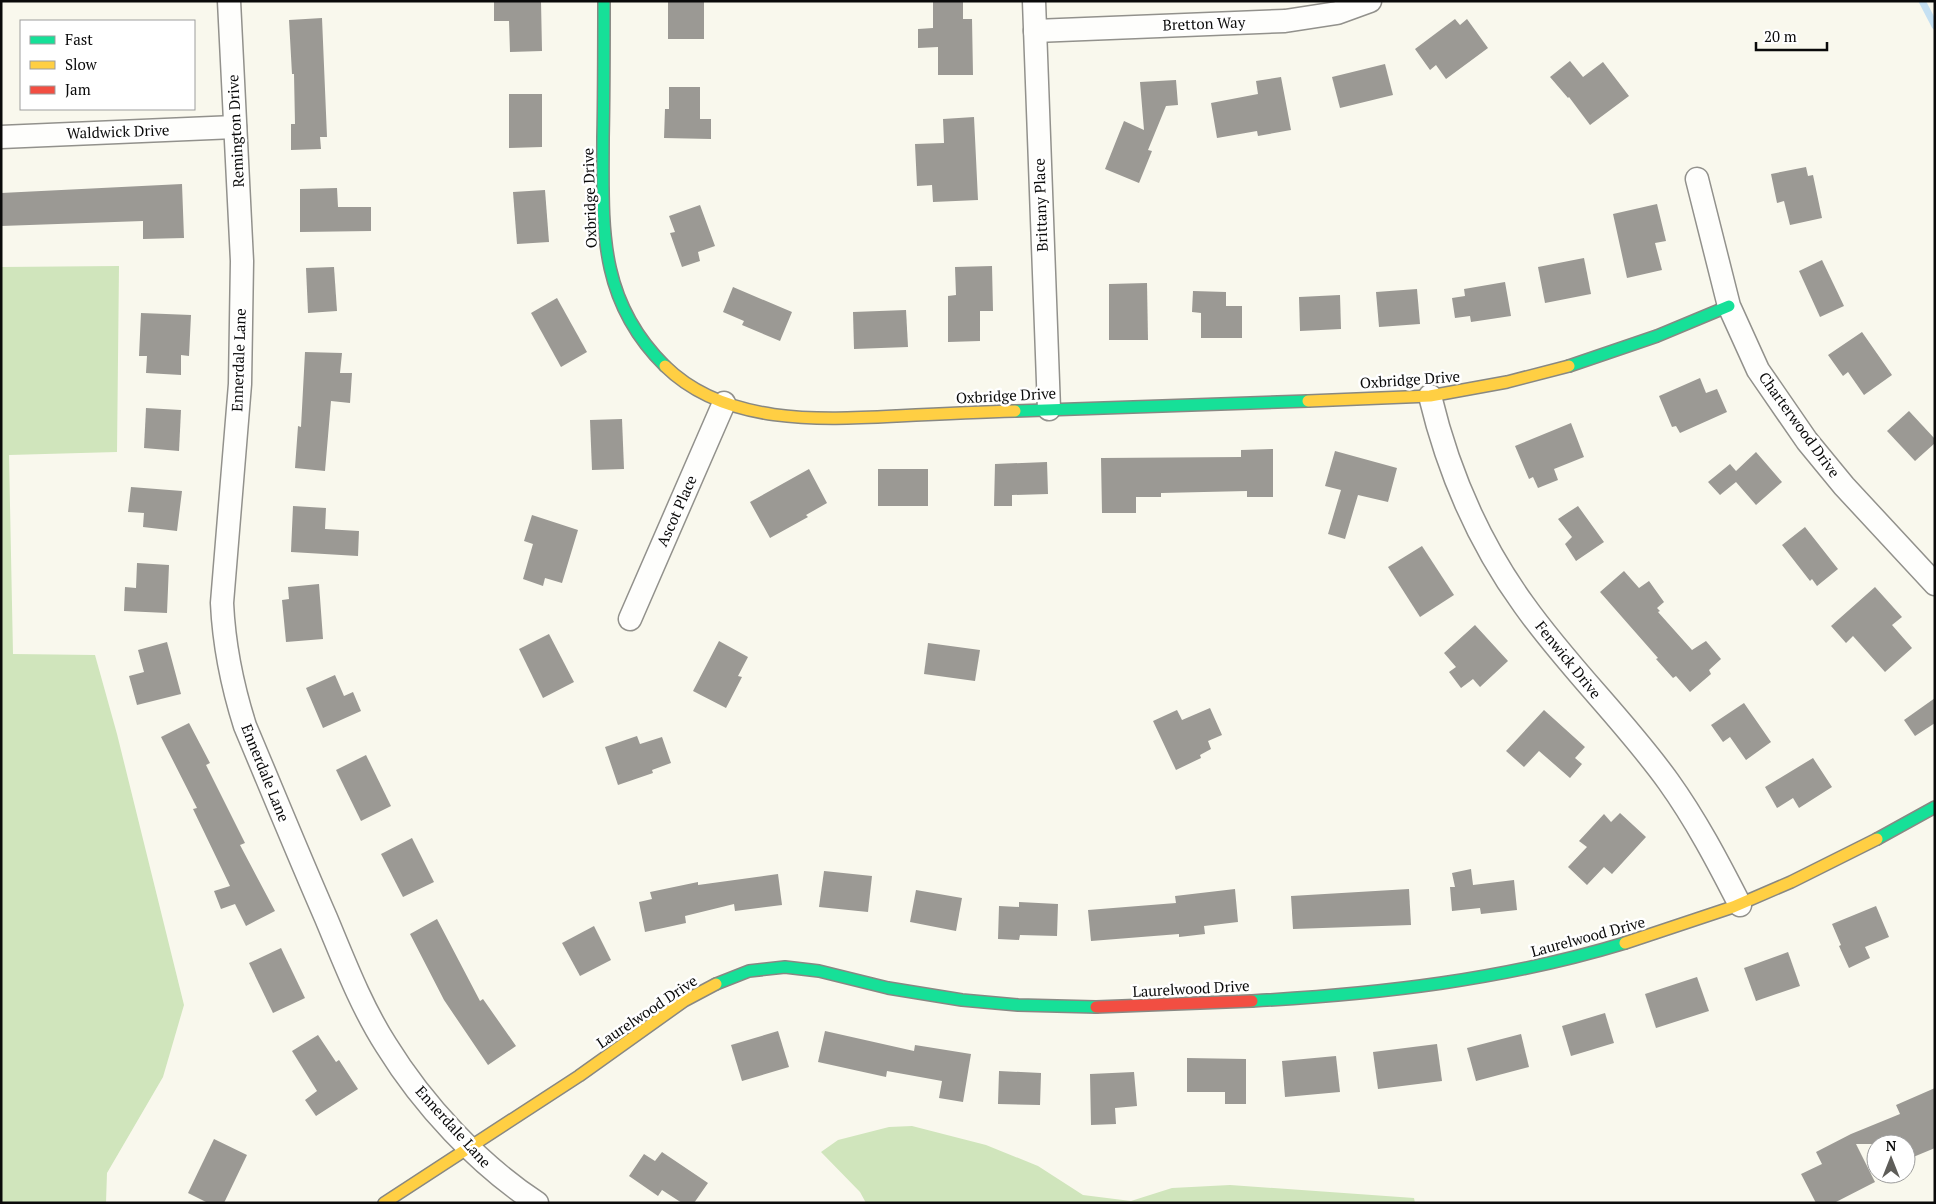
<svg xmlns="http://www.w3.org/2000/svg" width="1936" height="1204" font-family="'PT Serif',serif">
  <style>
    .forest { fill: #d0e5bc }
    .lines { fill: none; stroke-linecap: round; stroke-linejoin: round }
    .stream { stroke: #c5e0f2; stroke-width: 7 }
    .building { fill: #9b9994 }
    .street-casing { stroke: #92918c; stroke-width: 25 }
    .fast-casing { stroke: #888883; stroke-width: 14 }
    .slow-casing { stroke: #888883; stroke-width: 14 }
    .jam-casing { stroke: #888883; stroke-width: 14 }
    .street { stroke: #fefefc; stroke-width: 22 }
    .fast { stroke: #16e098; stroke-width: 11 }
    .slow { stroke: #ffcf43; stroke-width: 11 }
    .jam { stroke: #f24e42; stroke-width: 11 }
    .labels { text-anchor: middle; stroke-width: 5; stroke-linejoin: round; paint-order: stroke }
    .street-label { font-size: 15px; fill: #0a0a0a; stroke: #fff }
  </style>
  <rect width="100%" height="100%" fill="#f9f8ed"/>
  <g class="forest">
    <path d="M119,266l-2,186 -108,3 4,199 82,1 22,79 67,271 -21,72 -56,96 -1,30h-105v-936z"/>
    <path d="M912,1126l74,19 52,21 45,29 48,6 41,-13 58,-3 184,13 1,5h-549l-6,-11 -39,-40 17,-12 51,-13z"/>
  </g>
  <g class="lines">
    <path class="stream" d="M1922,1l13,25"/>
  </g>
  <g class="building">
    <path d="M494,1h47l1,50 -32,1 -1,-31h-15z"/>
    <rect x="668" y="1" width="36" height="38"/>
    <path d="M933,1h30v18h9l1,56h-35v-28l-20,1v-19l15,-1z"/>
    <path d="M322,18l5,119h-7l1,12 -30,1v-26h4l-1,-50h-2l-3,-54z"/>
    <path d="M1455,19l5,6 7,-6 21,29 -42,31 -10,-14 -6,5 -15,-21z"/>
    <path d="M1570,61l13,16 20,-15 26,34 -39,29 -21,-28 -1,1 -18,-21z"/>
    <path d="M1385,64l8,31 -53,13 -8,-31z"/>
    <path d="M1281,77l10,53 -33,6 -1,-5 -40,7 -6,-35 47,-9 -2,-13z"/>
    <path d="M1176,80l2,25 -12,1 -18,44 4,1 -13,32 -34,-14 19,-48 20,9 -4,-48z"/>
    <path d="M669,87h31v32h11v20l-47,-1 1,-29h4z"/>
    <path d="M509,94h33v53l-33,1z"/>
    <path d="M974,117l4,83 -45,2 -1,-17 -15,1 -2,-42 29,-1 -1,-24z"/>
    <path d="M1806,167l2,9 5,-1 9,43 -32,7 -6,-24 -7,2 -6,-29z"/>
    <path d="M182,184l2,54 -41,1v-18l-142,5v-33z"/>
    <path d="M337,188l1,19h33v24l-71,1v-43z"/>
    <path d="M545,190l4,52 -32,2 -4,-52z"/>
    <path d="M1657,204l9,37 -11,2 7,27 -35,8 -14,-64z"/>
    <path d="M700,205l15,41 -17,6 2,9 -18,6 -12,-34 5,-1 -6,-16z"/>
    <path d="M1584,258l7,36 -46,9 -7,-36z"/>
    <path d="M1822,260l22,46 -24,11 -21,-46z"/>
    <path d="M992,266l1,45h-13v30l-32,1v-46l8,-1 -1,-28z"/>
    <path d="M334,267l3,44 -29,2 -2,-45z"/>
    <path d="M1505,282l6,34 -40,6 -1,-6 -15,2 -3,-20 13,-2 -1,-7z"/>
    <path d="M1147,283l1,57h-39v-56z"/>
    <path d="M733,287l59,25 -12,29 -38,-16 2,-4 -21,-9z"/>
    <path d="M1417,289l3,35 -41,3 -3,-35z"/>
    <path d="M1193,291l33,1v14h16v32h-41v-25l-9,-1z"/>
    <path d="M1340,295l1,34 -41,2 -1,-34z"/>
    <path d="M557,298l30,54 -26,15 -30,-54z"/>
    <path d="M906,310l2,37 -54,2 -1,-37z"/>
    <path d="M141,313l50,2 -2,41 -8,-1v20l-35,-2 1,-17h-8z"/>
    <path d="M1862,332l30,43 -28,20 -16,-23 -5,4 -15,-21z"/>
    <path d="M305,352l37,1 -2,20h12l-2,30 -19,-2 -6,70 -30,-3 3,-42 3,1z"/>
    <path d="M1700,378l6,15 11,-4 10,23 -47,21 -4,-7 -4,1 -13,-31z"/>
    <path d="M146,408l35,2 -2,41 -35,-3z"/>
    <path d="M1909,411l26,28v4l-20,18 -28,-30z"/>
    <path d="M622,419l2,50 -32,1 -2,-50z"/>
    <path d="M1571,423l13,34 -30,12 4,11 -20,8 -5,-11 -4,2 -14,-33z"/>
    <path d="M1273,449v48h-26v-6l-86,2v4h-25v16h-34l-1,-55 140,-1v-7z"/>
    <path d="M1335,451l62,17 -9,34 -30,-7 -13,44 -17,-5 13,-44 -16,-4z"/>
    <path d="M1756,452l26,30 -26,23 -20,-23 -16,13 -12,-13 22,-18 6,7z"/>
    <path d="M1047,462l1,32 -36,1v11h-18l1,-42z"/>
    <path d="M809,469l18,34 -21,12 2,2 -38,21 -20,-36z"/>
    <rect x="878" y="469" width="50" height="37"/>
    <path d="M131,487l51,4 -5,40 -34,-4 1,-14 -16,-1z"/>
    <path d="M293,506l33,2 -1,21 34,2 -1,25 -67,-4z"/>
    <path d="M1578,506l26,36 -28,19 -11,-17 7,-7 -14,-18z"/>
    <path d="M532,515l46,15 -16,53 -17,-5 -2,8 -20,-7 10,-35 -9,-3z"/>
    <path d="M1805,527l33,42 -21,17 -5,-7 -2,2 -28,-36z"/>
    <path d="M1422,546l32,49 -34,22 -32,-50z"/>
    <path d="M137,563l32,2 -2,48 -43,-2 1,-24 11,1z"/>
    <path d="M1624,571l15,17 10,-7 15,21 -7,6 3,3 -2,1 34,38 14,-9 15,18 -12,11 2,4 -21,18 -14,-16 -3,2 -17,-19 2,-1 -58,-66z"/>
    <path d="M319,584l4,55 -37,3 -4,-42 7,-1 -1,-12z"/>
    <path d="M1875,587l27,30 -10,8 20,23 -27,24 -32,-36 -7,7 -15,-17z"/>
    <path d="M1475,625l33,36 -28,26 -7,-8 -12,9 -12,-16 7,-5 -12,-14z"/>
    <path d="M549,634l25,48 -31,16 -24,-49z"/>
    <path d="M719,641l29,16 -10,19 4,1 -16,31 -33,-17z"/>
    <path d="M167,642l14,52 -44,11 -8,-29 15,-4 -6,-22z"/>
    <path d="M928,643l52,7 -5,31 -51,-7z"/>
    <path d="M335,675l9,21 9,-4 8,19 -38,17 -17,-40z"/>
    <path d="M1935,698v25l-20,13 -11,-16z"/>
    <path d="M1744,703l27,39 -25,18 -16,-23 -7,5 -12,-17z"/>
    <path d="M1210,708l12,27 -14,6 3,8 -11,6 1,3 -25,12 -23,-49 24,-11 5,10z"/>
    <path d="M1544,710l41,37 -10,11 7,6 -12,14 -31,-27 -15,16 -18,-16z"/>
    <path d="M189,723l21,40 -4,2 39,78 -5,2 35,66 -29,15 -11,-22 -14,5 -7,-18 16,-5 -37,-77 4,-1 -36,-71z"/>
    <path d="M637,736l3,8 22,-7 9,26 -19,7 1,3 -35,12 -13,-38z"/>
    <path d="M366,755l25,51 -30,15 -25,-51z"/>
    <path d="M1813,758l19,29 -33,21 -6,-10 -16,10 -12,-21z"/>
    <path d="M1620,813l26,24 -34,37 -8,-7 -17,18 -19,-18 19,-20 -8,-6 25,-27 7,8z"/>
    <path d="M412,838l22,44 -31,15 -22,-43z"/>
    <path d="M1471,869l2,16 41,-5 3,30 -36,4 -1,-6 -28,3 -2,-24h5l-3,-14z"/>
    <path d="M824,871l48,5 -4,36 -49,-5z"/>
    <path d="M778,874l4,31 -47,6 -1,-7 -49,12 1,7 -41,9 -6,-30 13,-3 -2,-7 48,-10v3z"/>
    <path d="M1235,889l3,33 -34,4 1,8 -26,3v-3l-88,7 -3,-31 88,-7 -1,-7z"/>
    <path d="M1409,889l2,36 -118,4 -2,-33z"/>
    <path d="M916,890l46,8 -6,33 -46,-9z"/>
    <path d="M1019,902l39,2 -1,32 -37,-1 -1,5 -21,-1 1,-33 20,1z"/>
    <path d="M1876,906l13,31 -24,10 5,11 -21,10 -10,-22 2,-1 -9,-21z"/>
    <path d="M437,919l43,82 3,-2 33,47 -28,19 -44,-65 -34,-66z"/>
    <path d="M594,926l17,34 -31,16 -18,-33z"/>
    <path d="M281,948l24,50 -32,15 -24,-50z"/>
    <path d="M1788,952l12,34 -44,15 -12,-33z"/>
    <path d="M1697,977l12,34 -53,17 -11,-34z"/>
    <path d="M1605,1013l9,30 -43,13 -9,-30z"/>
    <path d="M778,1031l11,36 -47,14 -11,-36z"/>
    <path d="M825,1031l89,20 1,-6 56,9 -8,48 -24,-4 3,-17 -55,-10 -1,6 -68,-15z"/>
    <path d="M1521,1034l8,33 -53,14 -9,-33z"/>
    <path d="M318,1035l18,27 3,-2 19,29 -42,27 -11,-16 12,-9 -25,-40z"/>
    <path d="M1437,1044l5,37 -64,8 -5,-37z"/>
    <path d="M1336,1056l4,36 -55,5 -3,-36z"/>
    <path d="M1187,1058l59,1v45h-21v-12h-38z"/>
    <path d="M999,1071l42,2 -1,32 -42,-1z"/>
    <path d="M1134,1072l3,34 -22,2 1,16 -25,1 -1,-51z"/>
    <path d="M1935,1088v60l-29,12v-16h-50l19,38 -41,21h-18l-15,-29 21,-10 -6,-12 35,-18 49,-20 -4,-9z"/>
    <path d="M214,1139l33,16 -23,48h-16l-20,-10z"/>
    <path d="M662,1152l46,31 -14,20h-12l-20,-13 -4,6 -29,-20 15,-22 11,7z"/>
  </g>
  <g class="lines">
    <g class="street-casing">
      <g id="street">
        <path d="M229,1l13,260 -2,123 -18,219c2,43 10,82 23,123 27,64 53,128 81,192 18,43 35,88 60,127 37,60 92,119 151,158"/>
        <path d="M1034,1l15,408"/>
        <path d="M1035,31l250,-10 52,-8 33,-12"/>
        <path d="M1,137l234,-10"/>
        <path d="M1697,179l32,127 29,64 49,71 37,45 91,98"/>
        <path d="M1430,396c18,75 49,147 94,209 44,62 100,115 144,176 28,39 50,81 72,124"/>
        <path d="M630,619l94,-216"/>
      </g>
    </g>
    <g class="fast-casing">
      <g id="fast">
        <path d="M604,1c0,46 0,92 -1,137 0,88 -6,161 62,228"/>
        <path d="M1569,366l88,-30 72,-30"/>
        <path d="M1015,411l293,-10"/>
        <path d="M1877,839l58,-32"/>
        <path d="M716,984l33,-13 36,-4 34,4 69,17 74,12 56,5 78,2"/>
        <path d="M1252,1001c127,-7 251,-21 373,-58"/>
      </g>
    </g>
    <g class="slow-casing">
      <g id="slow">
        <path d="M665,366c60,59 154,54 232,50 39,-2 78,-4 118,-5"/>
        <path d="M1308,401l122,-5 77,-14 62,-16"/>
        <path d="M1625,943l108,-36 58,-25 86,-43"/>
        <path d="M384,1203l195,-127 105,-75 32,-17"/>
      </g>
    </g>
    <g class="jam-casing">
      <path id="jam" d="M1096,1007l156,-6"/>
    </g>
    <use href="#street" class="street"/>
    <use href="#fast" class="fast"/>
    <use href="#slow" class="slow"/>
    <use href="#jam" class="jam"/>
  </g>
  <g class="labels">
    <g class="street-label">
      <text transform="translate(1204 24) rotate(-2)" y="5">Bretton Way</text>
      <text transform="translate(236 131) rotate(-93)" y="5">Remington Drive</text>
      <text transform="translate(118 132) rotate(-2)" y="5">Waldwick Drive</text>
      <text transform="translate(590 198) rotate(-92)" y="5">Oxbridge Drive</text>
      <text transform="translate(1041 205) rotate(-92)" y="5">Brittany Place</text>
      <text transform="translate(239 360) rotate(-88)" y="5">Ennerdale Lane</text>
      <text transform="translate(1410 380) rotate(-4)" y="5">Oxbridge Drive</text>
      <text transform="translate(1006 396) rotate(-3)" y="5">Oxbridge Drive</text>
      <text transform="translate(1799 425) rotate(54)" y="5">Charterwood Drive</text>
      <text transform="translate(677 511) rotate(-66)" y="5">Ascot Place</text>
      <text transform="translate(1568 660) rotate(51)" y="5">Fenwick Drive</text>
      <text transform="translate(265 773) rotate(68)" y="5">Ennerdale Lane</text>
      <text transform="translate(1588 937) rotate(-15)" y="5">Laurelwood Drive</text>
      <text transform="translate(1191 989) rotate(-3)" y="5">Laurelwood Drive</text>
      <text transform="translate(647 1012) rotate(-34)" y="5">Laurelwood Drive</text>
      <text transform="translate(453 1127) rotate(48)" y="5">Ennerdale Lane</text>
    </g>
  </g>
  <rect width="1936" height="1204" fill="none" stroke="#0a0a0a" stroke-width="5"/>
  <rect x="20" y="20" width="175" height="90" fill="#ffffff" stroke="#9d9d9d"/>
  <rect x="30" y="36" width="25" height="8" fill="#16e098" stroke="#9d9d9d"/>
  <text x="65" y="45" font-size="15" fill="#0a0a0a">Fast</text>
  <rect x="30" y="61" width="25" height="8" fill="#ffcf43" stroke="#9d9d9d"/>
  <text x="65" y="70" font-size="15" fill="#0a0a0a">Slow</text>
  <rect x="30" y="86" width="25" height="8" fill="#f24e42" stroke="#9d9d9d"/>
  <text x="65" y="95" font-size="15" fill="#0a0a0a">Jam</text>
  <g transform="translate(1891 1159)"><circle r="24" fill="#ffffff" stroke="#9d9d9d"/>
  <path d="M0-4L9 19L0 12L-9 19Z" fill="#5e5d59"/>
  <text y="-8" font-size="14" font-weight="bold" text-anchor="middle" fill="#0a0a0a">N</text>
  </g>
  <path d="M1756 42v8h71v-8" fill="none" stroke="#0a0a0a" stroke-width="2.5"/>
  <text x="1764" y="42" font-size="15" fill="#0a0a0a" stroke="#ffffff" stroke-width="4" paint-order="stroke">20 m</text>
</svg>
